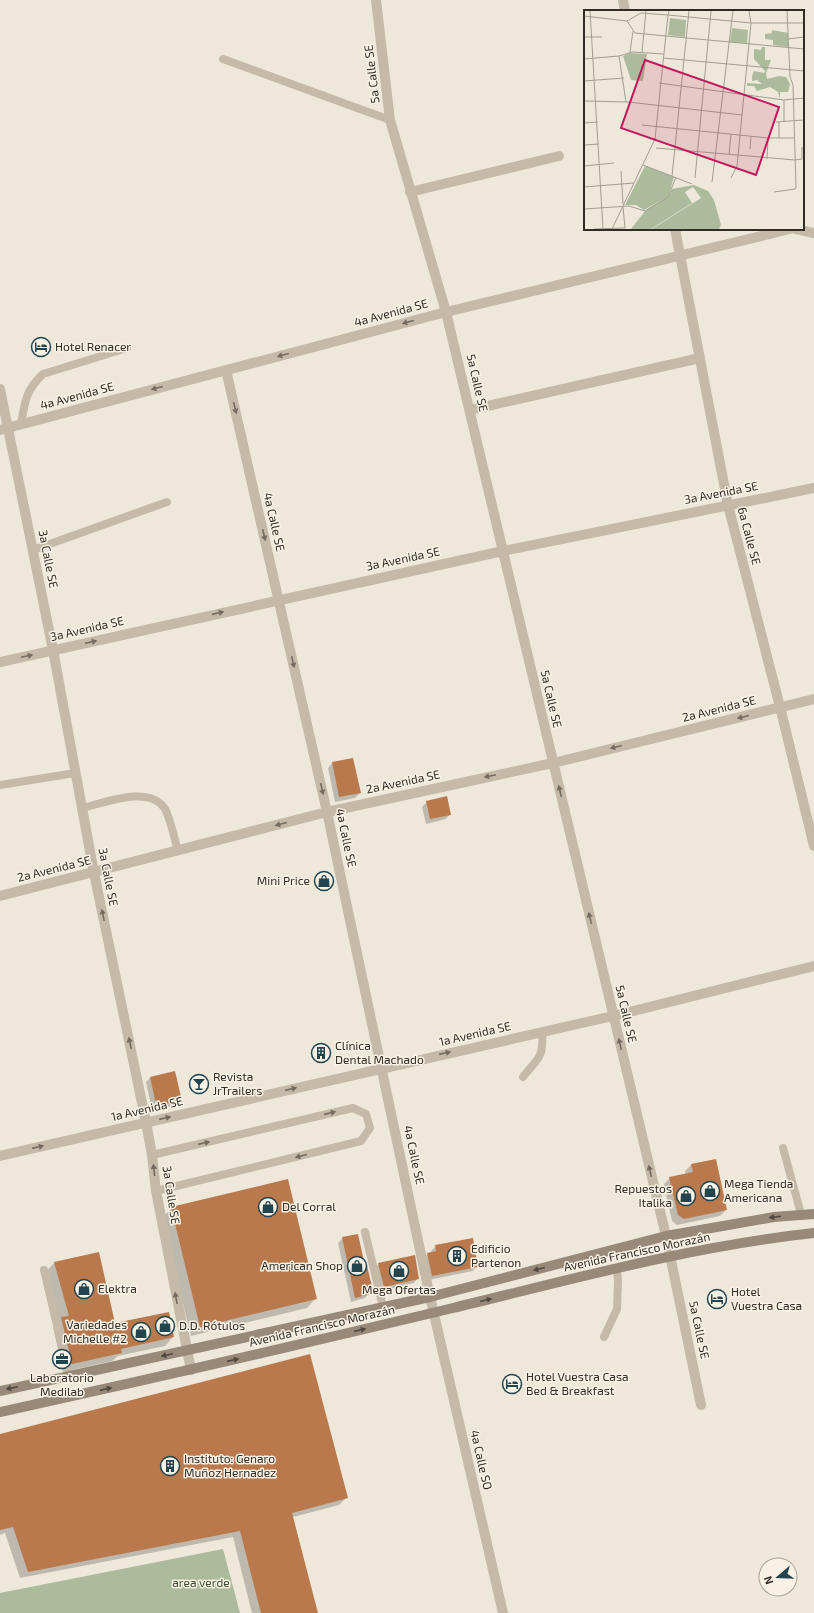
<svg xmlns="http://www.w3.org/2000/svg" width="814" height="1613" font-family="'Exo 2',sans-serif">
  <style>
    .green { fill: #abbb9b }
    .shadow { fill: #0003 }
    .building { fill: #b9794d }
    .lines { fill: none; stroke-linecap: round; stroke-linejoin: round }
    .lane { stroke: #c5baa7; stroke-width: 8 }
    .street { stroke: #c5baa7; stroke-width: 10 }
    .secondary { stroke: #988979; stroke-width: 10 }
    .oneway { fill: #746c61 }
    .oneway2 { fill: #514840 }
    .labels { text-anchor: middle; stroke-width: 3; stroke-linejoin: round; paint-order: stroke }
    .street-label { font-size: 12px; fill: #322c27; stroke: #f7f2e5 }
    .poi-label { font-size: 12px; fill: #322c27; stroke: #f7f2e5; text-anchor: start }
    .park-label { font-size: 12px; fill: #3c4e2d; stroke: #f7f2e5 }
    .inset-road { fill: none; stroke: #a39d92; stroke-width: 1 }
    .view { fill: #c2185b; fill-opacity: 0.15; stroke: #c2185b; stroke-width: 2 }
    .inset-edge { fill: none; stroke: #322c27; stroke-width: 2 }
  </style>
  <rect width="100%" height="100%" fill="#eee8da"/>
  <path class="green" d="M223,1549l17,64h-240v-20z"/>
  <g class="shadow">
    <path d="M332,763l28,30 -5,5 -20,4 -7,-34z"/>
    <path d="M427,802l23,12 -4,5 -20,5 -4,-17z"/>
    <path d="M150,1078l31,22 -5,5 -19,4 -6,-4 -5,-23z"/>
    <path d="M715,1160l11,50 -6,6 -43,9 -5,-4 -8,-37 6,-6 16,-4 -1,-3 6,-6z"/>
    <path d="M172,1208l144,90 -9,10 -116,28 -29,-118z"/>
    <path d="M343,1238l21,29 8,23 -7,8 -14,4 -13,-59z"/>
    <path d="M436,1246l41,20 -4,5 -45,9 -5,-22 5,-4 4,-1 -1,-2z"/>
    <path d="M98,1253l17,72 58,12 -8,9 -47,10 -6,5 -49,11 -10,-45 6,-6 -13,-49 8,-9z"/>
    <path d="M379,1264l39,14 -4,5 -35,9 -5,-23z"/>
    <path d="M0,1435l346,63 -7,7 -46,12 24,96h-65l-19,-76 -213,41 -15,-45 -5,2z"/>
  </g>
  <g class="building">
    <path d="M353,758l8,35 -22,4 -7,-35z"/>
    <path d="M447,796l4,19 -21,4 -4,-18z"/>
    <path d="M175,1071l7,30 -19,4 -8,-5 -5,-23z"/>
    <path d="M716,1159l11,51 -43,9 -6,-4 -9,-38 24,-5 -2,-8z"/>
    <path d="M288,1179l29,120 -117,28 -29,-120z"/>
    <path d="M358,1234l7,32h2l6,24 -3,1 1,3 -16,4 -13,-61z"/>
    <path d="M473,1238l5,29 -46,9 -5,-23 9,-2 -1,-6z"/>
    <path d="M99,1252l16,71 54,-11 5,25 -53,12 1,4 -50,11 -11,-47 8,-1 -15,-54z"/>
    <path d="M415,1255l4,24 -35,8 -6,-24z"/>
    <path d="M310,1354l38,144 -56,15 26,100h-57l-21,-82 -212,41 -15,-45 -13,3v-96z"/>
  </g>
  <g class="lines">
    <g class="lane">
      <path d="M223,59l167,61"/>
      <path d="M21,424c4,-23 5,-34 22,-50l84,-26"/>
      <path d="M33,550l134,-48"/>
      <path d="M0,785l75,-12"/>
      <path d="M82,808c22,-5 68,-24 83,1 5,8 10,32 13,42"/>
      <path d="M523,1077c15,-19 21,-19 19,-45"/>
      <path d="M783,1148l18,66"/>
      <path d="M152,1155l201,-47 13,6 4,14 -9,13 -205,50"/>
      <path d="M365,1232l18,75"/>
      <path d="M44,1270l25,106"/>
      <path d="M604,1337l13,-28 1,-28 -1,-12"/>
    </g>
    <g class="street">
      <path d="M376,0l14,120 56,192 220,924 35,169"/>
      <path d="M623,0l2,11"/>
      <path d="M410,192l149,-36"/>
      <path d="M675,229l53,276 52,202 34,139"/>
      <path d="M796,229l18,4"/>
      <path d="M226,370l101,442 103,485 73,316"/>
      <path d="M0,389l53,261 41,223 52,249 6,33 4,36 35,179"/>
      <path d="M470,410l230,-52"/>
      <path d="M0,430l446,-118 344,-83"/>
      <path d="M0,662l503,-111 311,-63"/>
      <path d="M0,896l327,-84 226,-49 261,-64"/>
      <path d="M0,1156l613,-140 201,-50"/>
    </g>
    <g class="secondary">
      <path d="M0,1391l430,-94 236,-61 108,-19 40,-3"/>
      <path d="M0,1412c151,-33 303,-68 453,-104 120,-29 239,-62 361,-75"/>
    </g>
  </g>
  <defs><path id="oneway-solid" d="M-6-.8H1V-3.2L6.5 0L1 3.2V.8H-6Z"/></defs>
  <g class="oneway">
    <use href="#oneway-solid" transform="translate(408 322) rotate(165)"/>
    <use href="#oneway-solid" transform="translate(283 355) rotate(165)"/>
    <use href="#oneway-solid" transform="translate(157 388) rotate(165)"/>
    <use href="#oneway-solid" transform="translate(235 408) rotate(77)"/>
    <use href="#oneway-solid" transform="translate(264 535) rotate(77)"/>
    <use href="#oneway-solid" transform="translate(218 613) rotate(-13)"/>
    <use href="#oneway-solid" transform="translate(91 642) rotate(-13)"/>
    <use href="#oneway-solid" transform="translate(27 656) rotate(-12)"/>
    <use href="#oneway-solid" transform="translate(293 662) rotate(77)"/>
    <use href="#oneway-solid" transform="translate(743 717) rotate(166)"/>
    <use href="#oneway-solid" transform="translate(616 747) rotate(166)"/>
    <use href="#oneway-solid" transform="translate(490 776) rotate(168)"/>
    <use href="#oneway-solid" transform="translate(322 789) rotate(77)"/>
    <use href="#oneway-solid" transform="translate(560 791) rotate(-103)"/>
    <use href="#oneway-solid" transform="translate(281 824) rotate(165)"/>
    <use href="#oneway-solid" transform="translate(103 915) rotate(-102)"/>
    <use href="#oneway-solid" transform="translate(590 918) rotate(-103)"/>
    <use href="#oneway-solid" transform="translate(130 1043) rotate(-102)"/>
    <use href="#oneway-solid" transform="translate(620 1044) rotate(-103)"/>
    <use href="#oneway-solid" transform="translate(445 1053) rotate(-13)"/>
    <use href="#oneway-solid" transform="translate(291 1089) rotate(-13)"/>
    <use href="#oneway-solid" transform="translate(330 1113) rotate(-13)"/>
    <use href="#oneway-solid" transform="translate(165 1118) rotate(-13)"/>
    <use href="#oneway-solid" transform="translate(204 1143) rotate(-13)"/>
    <use href="#oneway-solid" transform="translate(38 1147) rotate(-13)"/>
    <use href="#oneway-solid" transform="translate(301 1156) rotate(166)"/>
    <use href="#oneway-solid" transform="translate(154 1170) rotate(-96)"/>
    <use href="#oneway-solid" transform="translate(650 1171) rotate(-103)"/>
    <use href="#oneway-solid" transform="translate(176 1298) rotate(-101)"/>
  </g>
  <g class="oneway2">
    <use href="#oneway-solid" transform="translate(775 1217) rotate(173)"/>
    <use href="#oneway-solid" transform="translate(539 1269) rotate(166)"/>
    <use href="#oneway-solid" transform="translate(486 1300) rotate(-14)"/>
    <use href="#oneway-solid" transform="translate(360 1330) rotate(-13)"/>
    <use href="#oneway-solid" transform="translate(167 1355) rotate(168)"/>
    <use href="#oneway-solid" transform="translate(233 1360) rotate(-13)"/>
    <use href="#oneway-solid" transform="translate(12 1388) rotate(168)"/>
    <use href="#oneway-solid" transform="translate(106 1389) rotate(-13)"/>
  </g>
  <defs>
    <g id="hotel-ring" transform="scale(1)"><circle r="9.5" fill="#f7f2e5" stroke="#21444f" stroke-width="1.5"/><path d="M-6-4.5h1.5V1H6V5H4.5V3h-9V5H-6ZM-4 0a1.8 1.8 0 1 1 3.6 0ZM.5 0V-2.5h3Q6-2.5 6 0Z" fill="#21444f"/></g>
    <g id="shop-ring" transform="scale(1)"><circle r="9.5" fill="#f7f2e5" stroke="#21444f" stroke-width="1.5"/><path d="M-5-2.5h2.3a2.7 3.5 0 0 1 5.4 0H5L5.5 6h-11ZM-1.5-2.5h3a1.5 2.3 0 0 0-3 0Z" fill="#21444f"/></g>
    <g id="building-ring" transform="scale(1)"><circle r="9.5" fill="#f7f2e5" stroke="#21444f" stroke-width="1.5"/><path d="M-4-6H4V6H1V3H-1V6H-4ZM-2.5-4.3h1.7v1.8h-1.7ZM.8-4.3h1.7v1.8H.8ZM-2.5-1h1.7V.8h-1.7ZM.8-1h1.7V.8H.8Z" fill="#21444f"/></g>
    <g id="bar-ring" transform="scale(1)"><circle r="9.5" fill="#f7f2e5" stroke="#21444f" stroke-width="1.5"/><path d="M-6-5H6L.8 .8V4.5H3.5V6h-7V4.5H-.8V.8Z" fill="#21444f"/></g>
    <g id="office-ring" transform="scale(1)"><circle r="9.5" fill="#f7f2e5" stroke="#21444f" stroke-width="1.5"/><path d="M-6-3h4V-5.5h4V-3h4V5H-6ZM-1-4.5V-3h2v-1.5ZM-6 0V1H6V0Z" fill="#21444f"/></g>
  </defs>
  <g fill-rule="evenodd">
    <use href="#hotel-ring" x="41" y="347"/>
    <use href="#shop-ring" x="324" y="881"/>
    <use href="#building-ring" x="321" y="1053"/>
    <use href="#bar-ring" x="199" y="1084"/>
    <use href="#shop-ring" x="710" y="1191"/>
    <use href="#shop-ring" x="686" y="1196"/>
    <use href="#shop-ring" x="268" y="1207"/>
    <use href="#building-ring" x="457" y="1256"/>
    <use href="#shop-ring" x="357" y="1266"/>
    <use href="#shop-ring" x="399" y="1271"/>
    <use href="#shop-ring" x="84" y="1289"/>
    <use href="#hotel-ring" x="717" y="1299"/>
    <use href="#shop-ring" x="165" y="1326"/>
    <use href="#shop-ring" x="141" y="1332"/>
    <use href="#office-ring" x="62" y="1359"/>
    <use href="#hotel-ring" x="512" y="1384"/>
    <use href="#building-ring" x="170" y="1466"/>
  </g>
  <g class="labels">
    <g class="street-label">
      <text transform="translate(372 74) rotate(-97)" y="4">5a Calle SE</text>
      <text transform="translate(391 313) rotate(-15)" y="4">4a Avenida SE</text>
      <text transform="translate(477 383) rotate(77)" y="4">5a Calle SE</text>
      <text transform="translate(77 396) rotate(-15)" y="4">4a Avenida SE</text>
      <text transform="translate(721 493) rotate(-11)" y="4">3a Avenida SE</text>
      <text transform="translate(274 522) rotate(77)" y="4">4a Calle SE</text>
      <text transform="translate(749 536) rotate(75)" y="4">6a Calle SE</text>
      <text transform="translate(48 559) rotate(79)" y="4">3a Calle SE</text>
      <text transform="translate(403 559) rotate(-12)" y="4">3a Avenida SE</text>
      <text transform="translate(87 629) rotate(-13)" y="4">3a Avenida SE</text>
      <text transform="translate(551 699) rotate(77)" y="4">5a Calle SE</text>
      <text transform="translate(719 709) rotate(-14)" y="4">2a Avenida SE</text>
      <text transform="translate(403 782) rotate(-12)" y="4">2a Avenida SE</text>
      <text transform="translate(346 838) rotate(78)" y="4">4a Calle SE</text>
      <text transform="translate(54 869) rotate(-14)" y="4">2a Avenida SE</text>
      <text transform="translate(108 877) rotate(79)" y="4">3a Calle SE</text>
      <text transform="translate(626 1014) rotate(77)" y="4">5a Calle SE</text>
      <text transform="translate(475 1034) rotate(-13)" y="4">1a Avenida SE</text>
      <text transform="translate(147 1109) rotate(-13)" y="4">1a Avenida SE</text>
      <text transform="translate(414 1155) rotate(78)" y="4">4a Calle SE</text>
      <text transform="translate(171 1195) rotate(81)" y="4">3a Calle SE</text>
      <text transform="translate(637 1252) rotate(-12)" y="4">Avenida Francisco Morazán</text>
      <text transform="translate(322 1326) rotate(-13)" y="4">Avenida Francisco Morazán</text>
      <text transform="translate(699 1330) rotate(78)" y="4">5a Calle SE</text>
      <text transform="translate(481 1460) rotate(77)" y="4">4a Calle SO</text>
    </g>
    <g class="poi-label">
      <text x="55" y="351">Hotel Renacer</text>
      <text x="310" y="885" text-anchor="end">Mini Price</text>
      <text x="335" y="1050">Clínica<tspan x="335" dy="14">Dental Machado</tspan></text>
      <text x="213" y="1081">Revista<tspan x="213" dy="14">JrTrailers</tspan></text>
      <text x="724" y="1188">Mega Tienda<tspan x="724" dy="14">Americana</tspan></text>
      <text x="672" y="1193" text-anchor="end">Repuestos<tspan x="672" dy="14">Italika</tspan></text>
      <text x="282" y="1211">Del Corral</text>
      <text x="471" y="1253">Edificio<tspan x="471" dy="14">Partenon</tspan></text>
      <text x="343" y="1270" text-anchor="end">American Shop</text>
      <text x="98" y="1293">Elektra</text>
      <text x="399" y="1294" text-anchor="middle">Mega Ofertas</text>
      <text x="731" y="1296">Hotel<tspan x="731" dy="14">Vuestra Casa</tspan></text>
      <text x="127" y="1329" text-anchor="end">Variedades<tspan x="127" dy="14">Michelle #2</tspan></text>
      <text x="179" y="1330">D.D. Rótulos</text>
      <text x="526" y="1381">Hotel Vuestra Casa<tspan x="526" dy="14">Bed &amp; Breakfast</tspan></text>
      <text x="62" y="1382" text-anchor="middle">Laboratorio<tspan x="62" dy="14">Medilab</tspan></text>
      <text x="184" y="1463">Instituto: Genaro<tspan x="184" dy="14">Muñoz Hernadez</tspan></text>
    </g>
    <g class="park-label">
      <text x="201" y="1587">area verde</text>
    </g>
  </g>
  <g transform="translate(584 10)">
    <rect width="220" height="220" fill="#eee8da"/>
    <path d="M86,8l16,2 -1,17 -17,-2zM148,18l16,2 -1,13 -17,-1zM188,20l16,3v14l-15,-2v-5l-8,-1v-5l7,-1zM178,37h3v13h6l-5,13 1,6 12,-3 7,1 4,7 -2,8h-8v7l-2,-7 -8,-5 -13,4 -3,-5h-7v-3l15,1 -5,-4 -5,1v-5l2,-5 10,2 1,-2 -11,-12v-10l7,1zM46,43l17,1 -4,27 -12,-1 -8,-24zM61,156l29,11 -6,20 4,-8 22,-4 14,6 6,9 7,25 -2,4h-67l49,-31 -8,-11 -8,5 7,11 -41,26h-20l14,-18 22,-14 -23,13 -8,-5h-11z" fill="#abbb9b"/>
    <path class="inset-road" d="M6,1l13,218M85,1l-1,4 83,8h53M0,6l43,5 14,-8 27,2 -13,124 -43,90M43,11l8,12 31,3M82,26l138,13M0,27h18M204,29l16,-2M46,42l3,-21M58,42l4,-41M35,46l7,46M79,48l141,13M0,49l35,-3 13,-4 32,2M0,71l40,-3M75,73l125,17 20,-2M0,91l44,1 114,13M192,112l28,-2M195,112v16M200,112v-22M0,113l14,-1M58,115l126,13h26M0,135l15,-1M72,138l139,12 7,-1v-12M166,139l1,-13M145,145l2,-21M183,149l1,-21M59,155l49,19M0,156l30,-3M37,161l2,33M88,166l17,-165M111,168l16,-167M147,168l6,-12 14,-143 -2,-12M128,172l21,-171M0,177l50,-4M190,182l21,-3 1,-2 -3,-102 -3,-8 -3,-66M0,199l45,-3 16,5 23,-14 8,-20M10,219l31,-1 -2,-21"/>
    <path class="view" d="M61,50l134,47 -23,68 -135,-47z"/>
    <rect width="220" height="220" class="inset-edge"/>
  </g>
  <g transform="translate(778 1577) rotate(251)"><circle r="19" fill="#f7f2e5" stroke="#a8a399"/>
  <path d="M0-3L7 15L0 10L-7 15Z" fill="#21444f"/>
  <text y="-6" font-size="11" font-weight="bold" text-anchor="middle" fill="#322c27">N</text>
  </g>
</svg>
